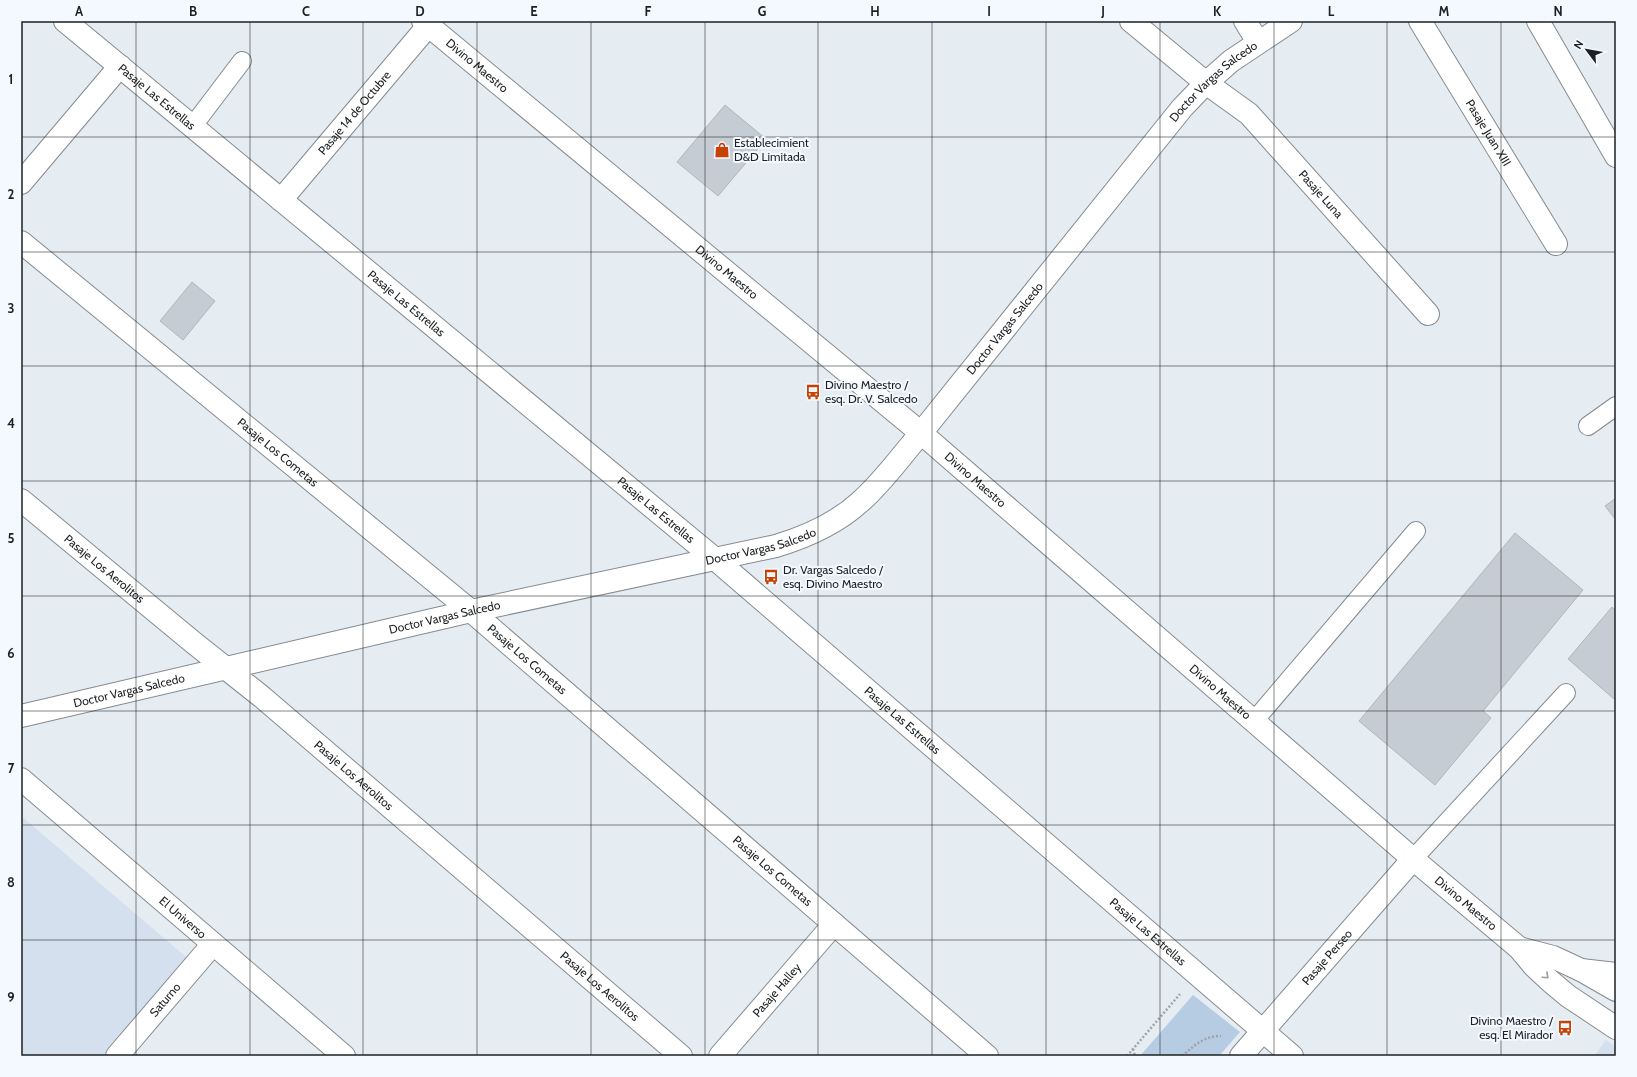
<svg xmlns="http://www.w3.org/2000/svg" width="1637" height="1077" font-family="Cabin,sans-serif">
  <style>
    .built { fill: #d4e0ed }
    .green { fill: #b6cce2 }
    .building { fill: #c6ccd3; stroke: #afb6bc }
    .lines { fill: none; stroke-linecap: round; stroke-linejoin: round }
    .service-casing { stroke: #858b91; stroke-width: 20 }
    .minor-casing { stroke: #858b91; stroke-width: 24 }
    .tertiary-casing { stroke: #858b91; stroke-width: 24 }
    .secondary-casing { stroke: #858b91; stroke-width: 24 }
    .path { stroke: #9ea4a8; stroke-width: 2.5; stroke-dasharray: 2 2; stroke-linecap: butt }
    .service { stroke: #fff; stroke-width: 18 }
    .minor { stroke: #fff; stroke-width: 22 }
    .tertiary { stroke: #fff; stroke-width: 22 }
    .secondary { stroke: #fff; stroke-width: 22 }
    .oneway { stroke: #999b9c }
    .grid { fill: none; stroke: #1d2022; stroke-width: 1; stroke-opacity: 0.55 }
    .labels { text-anchor: middle; stroke-width: 4; stroke-linejoin: round; paint-order: stroke }
    .street-label { font-size: 12px; fill: #1d2022; stroke: #f3f9fe }
    .poi-label { font-size: 12px; fill: #1d2022; stroke: #f3f9fe; text-anchor: start }
    .neatline { fill: none; stroke: #1d2022; stroke-width: 1.5 }
    .grid-label { font-size: 13px; text-anchor: middle; font-weight: bold; fill: #1d2022 }
  </style>
  <rect width="100%" height="100%" fill="#e5ecf2"/>
  <g class="built">
    <path d="M21,816l165,141 -83,99h-82z"/>
    <path d="M1606,1040l10,7v9h-22z"/>
  </g>
  <path class="green" d="M1193,995l47,37 -21,24h-79z"/>
  <g class="building">
    <path d="M725,105l41,34 -48,57 -41,-34z"/>
    <path d="M192,282l23,19 -32,39 -23,-19z"/>
    <path d="M1616,498v22l-11,-14z"/>
    <path d="M1515,533l68,57 -100,121 8,7 -56,67 -76,-64z"/>
    <path d="M1612,607l4,4v86l-2,2 -46,-40z"/>
  </g>
  <g class="lines">
    <g class="service-casing">
      <g id="service">
        <path d="M192,127l50,-66"/>
        <path d="M1588,426l28,-20"/>
        <path d="M1254,721l162,-190"/>
        <path d="M1413,859l153,-166"/>
      </g>
    </g>
    <g class="minor-casing">
      <g id="minor">
        <path id="s1" d="M65,21l650,538 577,497"/>
        <path id="s2" d="M1131,21l75,62 43,31 179,200"/>
        <path d="M1245,21l13,21"/>
        <path id="s3" d="M1420,21l136,223"/>
        <path d="M1538,21l78,135"/>
        <path d="M21,183l99,-117"/>
        <path id="s4" d="M281,200l147,-174"/>
        <path id="s5" d="M21,242l450,369 516,445"/>
        <path id="s6" d="M921,433l261,-325 24,-25 25,-22 60,-40"/>
        <path id="s7" d="M21,500l173,143 68,54 419,359"/>
        <path id="s8" d="M21,779l323,277"/>
        <path id="s9" d="M117,1056l96,-112"/>
        <path id="s10" d="M720,1056l114,-132"/>
        <path id="s11" d="M1241,1056l172,-197"/>
      </g>
    </g>
    <g class="tertiary-casing">
      <g id="tertiary">
        <path id="s12" d="M423,21l498,412 492,426 106,89 15,18 16,15 18,15 48,32"/>
        <path id="s13" d="M21,716l450,-105 305,-65c30,-9 60,-22 84,-44 23,-20 41,-46 61,-69"/>
        <path d="M1519,948l34,9 28,13 35,20"/>
      </g>
    </g>
    <g class="secondary-casing">
      <path id="secondary" d="M1581,970l35,4"/>
    </g>
    <g class="path">
      <path d="M1133,1049l2,7"/>
      <path d="M1127,1056l53,-62"/>
      <path d="M1182,1056c13,-11 22,-20 39,-20"/>
    </g>
    <use href="#service" class="service"/>
    <use href="#minor" class="minor"/>
    <use href="#tertiary" class="tertiary"/>
    <use href="#secondary" class="secondary"/>
  </g>
  <defs><path id="oneway-chevron" d="M-2-3.5L2.5 0L-2 3.5" fill="none" stroke-width="1.6" stroke-linecap="round" stroke-linejoin="round"/></defs>
  <use class="oneway" href="#oneway-chevron" transform="translate(1546 976) rotate(43)"/>
  <path class="grid" d="M136,21v1035M250,21v1035M363,21v1035M477,21v1035M591,21v1035M705,21v1035M818,21v1035M932,21v1035M1046,21v1035M1160,21v1035M1274,21v1035M1387,21v1035M1501,21v1035M21,137h1595M21,252h1595M21,366h1595M21,481h1595M21,596h1595M21,711h1595M21,825h1595M21,940h1595"/>
  <defs>
    <g id="shop-bare" transform="scale(1.2)"><path d="M-5-2.5h2.3a2.7 3.5 0 0 1 5.4 0H5L5.5 6h-11ZM-1.5-2.5h3a1.5 2.3 0 0 0-3 0Z" fill="#c74102" stroke="#f3f9fe" stroke-width="2.5" paint-order="stroke"/></g>
    <g id="bus-bare" transform="scale(1.2)"><path d="M-5-6H5V4H4V6H2V4H-2V6H-4V4H-5ZM-3.5-4V0h7V-4ZM-3.5 1.2v1.5H-2V1.2ZM2 1.2v1.5H3.5V1.2Z" fill="#c74102" stroke="#f3f9fe" stroke-width="2.5" paint-order="stroke"/></g>
  </defs>
  <g fill-rule="evenodd">
    <use href="#shop-bare" x="722" y="150"/>
    <use href="#bus-bare" x="813" y="392"/>
    <use href="#bus-bare" x="771" y="577"/>
    <use href="#bus-bare" x="1565" y="1028"/>
  </g>
  <g class="labels">
    <g class="street-label">
      <text dy="4" stroke="none"><textPath href="#s12" startOffset="70">Divino Maestro</textPath></text>
      <text dy="4" stroke="none"><textPath href="#s6" startOffset="458">Doctor Vargas Salcedo</textPath></text>
      <text dy="4" stroke="none"><textPath href="#s1" startOffset="119">Pasaje Las Estrellas</textPath></text>
      <text dy="4" stroke="none"><textPath href="#s4" startOffset="114">Pasaje 14 de Octubre</textPath></text>
      <text dy="4" stroke="none"><textPath href="#s3" startOffset="131">Pasaje Juan XIII</textPath></text>
      <text dy="4" stroke="none"><textPath href="#s2" startOffset="258">Pasaje Luna</textPath></text>
      <text dy="4" stroke="none"><textPath href="#s12" startOffset="394">Divino Maestro</textPath></text>
      <text dy="4" stroke="none"><textPath href="#s1" startOffset="443">Pasaje Las Estrellas</textPath></text>
      <text dy="4" stroke="none"><textPath href="#s6" startOffset="134">Doctor Vargas Salcedo</textPath></text>
      <text dy="4" stroke="none"><textPath href="#s5" startOffset="332">Pasaje Los Cometas</textPath></text>
      <text dy="4" stroke="none"><textPath href="#s12" startOffset="718">Divino Maestro</textPath></text>
      <text dy="4" stroke="none"><textPath href="#s1" startOffset="767">Pasaje Las Estrellas</textPath></text>
      <text dy="4" stroke="none"><textPath href="#s13" startOffset="759">Doctor Vargas Salcedo</textPath></text>
      <text dy="4" stroke="none"><textPath href="#s7" startOffset="108">Pasaje Los Aerolitos</textPath></text>
      <text dy="4" stroke="none"><textPath href="#s13" startOffset="435">Doctor Vargas Salcedo</textPath></text>
      <text dy="4" stroke="none"><textPath href="#s5" startOffset="656">Pasaje Los Cometas</textPath></text>
      <text dy="4" stroke="none"><textPath href="#s13" startOffset="111">Doctor Vargas Salcedo</textPath></text>
      <text dy="4" stroke="none"><textPath href="#s12" startOffset="1042">Divino Maestro</textPath></text>
      <text dy="4" stroke="none"><textPath href="#s1" startOffset="1091">Pasaje Las Estrellas</textPath></text>
      <text dy="4" stroke="none"><textPath href="#s7" startOffset="432">Pasaje Los Aerolitos</textPath></text>
      <text dy="4" stroke="none"><textPath href="#s5" startOffset="980">Pasaje Los Cometas</textPath></text>
      <text dy="4" stroke="none"><textPath href="#s12" startOffset="1366">Divino Maestro</textPath></text>
      <text dy="4" stroke="none"><textPath href="#s8" startOffset="213">El Universo</textPath></text>
      <text dy="4" stroke="none"><textPath href="#s1" startOffset="1415">Pasaje Las Estrellas</textPath></text>
      <text dy="4" stroke="none"><textPath href="#s11" startOffset="131">Pasaje Perseo</textPath></text>
      <text dy="4" stroke="none"><textPath href="#s7" startOffset="756">Pasaje Los Aerolitos</textPath></text>
      <text dy="4" stroke="none"><textPath href="#s10" startOffset="87">Pasaje Halley</textPath></text>
      <text dy="4" stroke="none"><textPath href="#s9" startOffset="74">Saturno</textPath></text>
    </g>
    <g class="poi-label">
      <text x="734" y="147">Establecimient<tspan x="734" dy="14">D&amp;D Limitada</tspan></text>
      <text x="825" y="389">Divino Maestro /<tspan x="825" dy="14">esq. Dr. V. Salcedo</tspan></text>
      <text x="783" y="574">Dr. Vargas Salcedo /<tspan x="783" dy="14">esq. Divino Maestro</tspan></text>
      <text x="1553" y="1025" text-anchor="end">Divino Maestro /<tspan x="1553" dy="14">esq. El Mirador</tspan></text>
    </g>
  </g>
  <rect width="1637" height="1077" fill="none" stroke="#f3f9fe" stroke-width="44"/>
  <g transform="translate(1587 50) rotate(302)" stroke="#f3f9fe" stroke-width="3" paint-order="stroke">
  <path d="M0-3L7 15L0 10L-7 15Z" fill="#1d2022"/>
  <text y="-6" font-size="11" font-weight="bold" text-anchor="middle" fill="#1d2022">N</text>
  </g>
  <rect x="22" y="22" width="1593" height="1033" class="neatline"/>
  <g class="grid-label">
    <text x="79" y="16">A</text>
    <text x="193" y="16">B</text>
    <text x="306" y="16">C</text>
    <text x="420" y="16">D</text>
    <text x="534" y="16">E</text>
    <text x="648" y="16">F</text>
    <text x="762" y="16">G</text>
    <text x="875" y="16">H</text>
    <text x="989" y="16">I</text>
    <text x="1103" y="16">J</text>
    <text x="1217" y="16">K</text>
    <text x="1331" y="16">L</text>
    <text x="1444" y="16">M</text>
    <text x="1558" y="16">N</text>
    <text x="11" y="84">1</text>
    <text x="11" y="199">2</text>
    <text x="11" y="313">3</text>
    <text x="11" y="428">4</text>
    <text x="11" y="543">5</text>
    <text x="11" y="658">6</text>
    <text x="11" y="773">7</text>
    <text x="11" y="887">8</text>
    <text x="11" y="1002">9</text>
  </g>
</svg>
